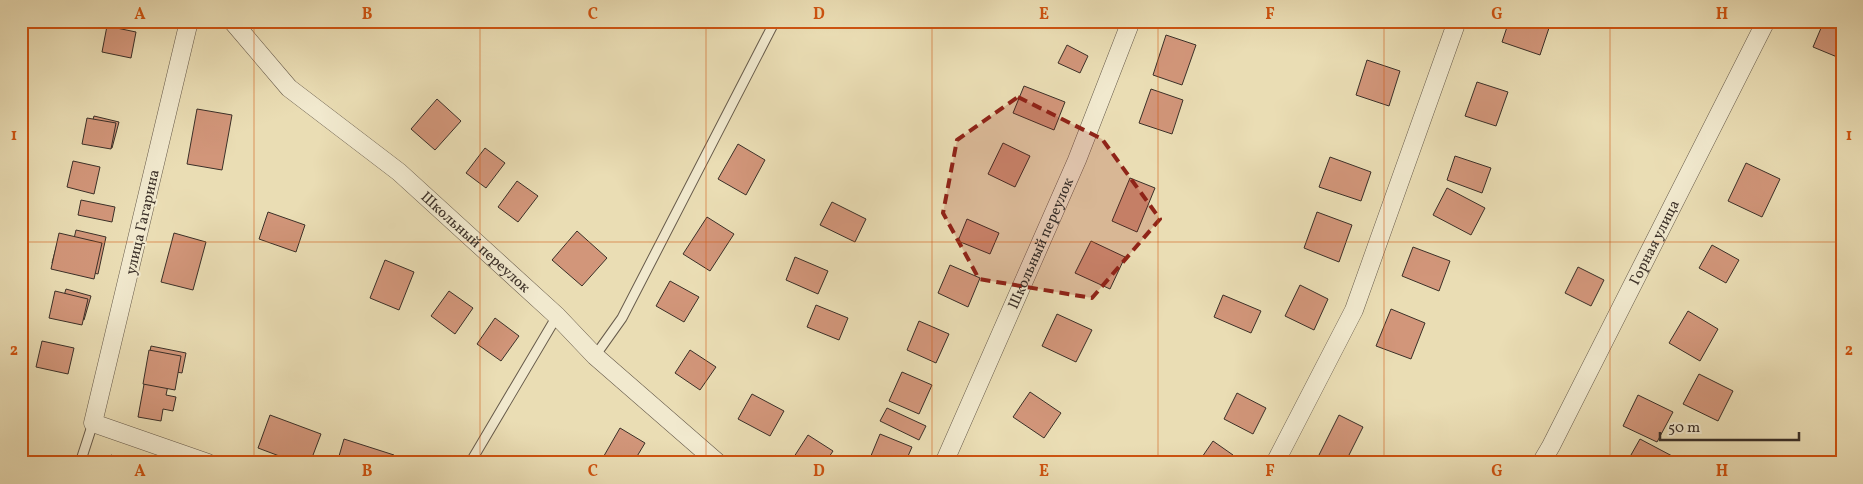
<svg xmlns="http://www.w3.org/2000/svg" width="1863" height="484" font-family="Vollkorn,serif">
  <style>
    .building { fill: #d2967a; stroke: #3b3028 }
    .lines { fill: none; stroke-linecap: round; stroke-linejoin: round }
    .service-casing { stroke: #675b4b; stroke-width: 11 }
    .minor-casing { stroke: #675b4b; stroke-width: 19 }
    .service { stroke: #f1e9ce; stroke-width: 9 }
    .minor { stroke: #f1e9ce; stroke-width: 18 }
    .marked { fill: #8f2418; fill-opacity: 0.2; stroke: #8f2418; stroke-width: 4; stroke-dasharray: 10 6; stroke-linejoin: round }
    .grid { fill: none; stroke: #ce5310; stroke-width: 1; stroke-opacity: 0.55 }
    .labels { text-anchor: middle; stroke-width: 4; stroke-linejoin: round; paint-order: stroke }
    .street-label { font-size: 15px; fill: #3b3028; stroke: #f1e9ce }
    .neatline { fill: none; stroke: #ce5310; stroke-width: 2 }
    .grid-label { font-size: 16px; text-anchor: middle; font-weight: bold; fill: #ce5310 }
  </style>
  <rect width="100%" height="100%" fill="#eaddb4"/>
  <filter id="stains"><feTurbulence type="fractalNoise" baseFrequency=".004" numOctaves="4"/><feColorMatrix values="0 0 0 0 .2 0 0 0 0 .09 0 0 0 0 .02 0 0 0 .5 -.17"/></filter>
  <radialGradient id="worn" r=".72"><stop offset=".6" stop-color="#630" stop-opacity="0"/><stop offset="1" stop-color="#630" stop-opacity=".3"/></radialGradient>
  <g class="building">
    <path d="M1509,21l42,1 -11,33 -38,-13z"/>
    <path d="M1824,21h18v38l-29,-12z"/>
    <path d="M107,26l29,6 -5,26 -29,-6z"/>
    <path d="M1166,35l30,10 -14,40 -29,-10z"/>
    <path d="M1067,45l21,11 -8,17 -22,-10z"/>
    <path d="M1367,60l33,11 -11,35 -33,-11z"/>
    <path d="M1477,82l31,10 -12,34 -31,-10z"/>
    <path d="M1024,86l41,16 -11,28 -41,-17z"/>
    <path d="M1151,89l32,11 -11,34 -33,-11z"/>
    <path d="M437,99l24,22 -26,29 -24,-21z"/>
    <path d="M197,109l35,6 -10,55 -35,-6z"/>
    <path d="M94,116l25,6 -7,26 -25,-7z"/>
    <path d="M87,118l29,5 -5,26 -29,-5z"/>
    <path d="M1003,143l27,13 -15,31 -27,-13z"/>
    <path d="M738,144l27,16 -19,35 -28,-16z"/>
    <path d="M485,148l20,15 -19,25 -20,-15z"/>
    <path d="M1455,156l36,12 -9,25 -35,-13z"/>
    <path d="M1330,157l41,15 -10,29 -42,-14z"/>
    <path d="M73,161l27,6 -6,27 -27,-7z"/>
    <path d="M1746,163l34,16 -18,38 -34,-16z"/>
    <path d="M1130,178l25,10 -18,44 -25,-11z"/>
    <path d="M517,181l21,15 -20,26 -20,-15z"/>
    <path d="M1447,188l38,20 -14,27 -38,-20z"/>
    <path d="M81,200l34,7 -3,15 -34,-7z"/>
    <path d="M832,202l34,17 -11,23 -35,-17z"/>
    <path d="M268,212l37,13 -9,27 -37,-13z"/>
    <path d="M1317,212l35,13 -13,37 -35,-14z"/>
    <path d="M707,217l27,17 -24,37 -27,-17z"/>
    <path d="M967,219l32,14 -9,21 -32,-13z"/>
    <path d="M76,230l30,7 -8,37 -46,-11 5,-19 15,3z"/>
    <path d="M577,231l30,27 -25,28 -30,-26z"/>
    <path d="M59,233l43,10 -8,36 -43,-10z"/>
    <path d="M174,233l32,9 -13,48 -32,-8z"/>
    <path d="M1091,241l34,16 -15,32 -35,-16z"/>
    <path d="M1712,245l27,15 -13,23 -27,-15z"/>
    <path d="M1413,247l37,14 -11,30 -37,-15z"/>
    <path d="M795,257l33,14 -10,23 -32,-14z"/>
    <path d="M385,260l29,12 -15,38 -29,-12z"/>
    <path d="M950,265l30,13 -12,29 -30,-14z"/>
    <path d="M1578,267l26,13 -13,26 -26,-13z"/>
    <path d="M670,281l29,16 -15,25 -28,-16z"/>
    <path d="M1300,285l28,14 -14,31 -29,-14z"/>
    <path d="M66,289l25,7 -7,24 -25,-8z"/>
    <path d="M55,291l33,8 -6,26 -33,-7z"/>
    <path d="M449,291l24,17 -18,26 -24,-18z"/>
    <path d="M1223,295l38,16 -10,22 -37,-16z"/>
    <path d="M816,305l32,13 -9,22 -32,-13z"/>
    <path d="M1391,309l34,14 -14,36 -35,-13z"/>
    <path d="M1688,311l30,18 -18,32 -31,-18z"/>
    <path d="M1057,314l35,16 -16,32 -34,-16z"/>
    <path d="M495,318l24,18 -18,25 -24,-17z"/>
    <path d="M919,321l30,13 -13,29 -29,-13z"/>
    <path d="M42,341l32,7 -6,26 -32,-7z"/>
    <path d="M151,346l35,7 -4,20 -11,-2 -5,24 10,2 -3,14 -10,-2 -2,12 -23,-4z"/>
    <path d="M149,350l32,6 -6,34 -32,-6z"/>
    <path d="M690,350l26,17 -16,23 -25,-17z"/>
    <path d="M902,372l30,13 -13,29 -30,-13z"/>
    <path d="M1699,374l34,17 -15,30 -35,-17z"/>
    <path d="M1030,392l31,21 -17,25 -31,-21z"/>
    <path d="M1237,393l29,15 -13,26 -29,-15z"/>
    <path d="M752,394l32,17 -14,25 -32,-17z"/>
    <path d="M1638,395l35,17 -16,30 -34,-16z"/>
    <path d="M887,408l39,18 -7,14 -39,-19z"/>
    <path d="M270,415l51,19 -11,29h-12l-40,-15z"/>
    <path d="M1339,415l24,12 -18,36h-30z"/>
    <path d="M620,428l25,15 -12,20h-29l-3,-2z"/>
    <path d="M880,434l32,13 -7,16h-37z"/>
    <path d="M808,435l25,16 -8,12h-35z"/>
    <path d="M344,439l50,16 -3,8h-54z"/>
    <path d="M1640,439l34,18 -3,6 -44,-1z"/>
    <path d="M1213,441l20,14 -6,8h-29z"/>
    <path d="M111,455l18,7v1h-20z"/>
  </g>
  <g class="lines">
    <g class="service-casing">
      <g id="service">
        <path d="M595,356l27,-38 153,-297"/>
        <path d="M80,463l13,-40"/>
        <path d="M470,463l87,-147"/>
      </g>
    </g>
    <g class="minor-casing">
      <g id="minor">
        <path d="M189,21l-96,402 115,40"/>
        <path id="s1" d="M232,21l57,67 110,84 158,144 38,40 123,107"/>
        <path id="s2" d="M944,463l133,-303 54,-139"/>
        <path d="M1275,463l79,-153 103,-289"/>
        <path id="s3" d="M1541,463l10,-17 215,-425"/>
      </g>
    </g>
    <use href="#service" class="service"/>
    <use href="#minor" class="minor"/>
  </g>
  <path class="marked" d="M1018,97l84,42 58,80 -68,79 -113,-19 -36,-66 14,-73z"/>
  <path class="grid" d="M254,21v442M480,21v442M706,21v442M932,21v442M1158,21v442M1384,21v442M1610,21v442M21,242h1821"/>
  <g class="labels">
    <g class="street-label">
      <text transform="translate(142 222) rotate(-77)" y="5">улица Гагарина</text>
      <text dy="5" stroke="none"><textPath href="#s1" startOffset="330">Школьный переулок</textPath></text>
      <text dy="5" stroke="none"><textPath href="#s3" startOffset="248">Горная улица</textPath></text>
      <text dy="5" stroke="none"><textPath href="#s2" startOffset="240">Школьный переулок</textPath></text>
    </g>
  </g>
  <rect width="1863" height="484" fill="none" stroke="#eaddb4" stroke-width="55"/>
  <path d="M1660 432v8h139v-8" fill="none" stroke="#3b3028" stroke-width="2.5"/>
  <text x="1668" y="432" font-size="15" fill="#3b3028" stroke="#f1e9ce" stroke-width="4" paint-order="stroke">50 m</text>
  <rect x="28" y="28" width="1808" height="428" class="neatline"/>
  <g class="grid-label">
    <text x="140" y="19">A</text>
    <text x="367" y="19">B</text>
    <text x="593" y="19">C</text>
    <text x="819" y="19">D</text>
    <text x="1044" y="19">E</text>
    <text x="1270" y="19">F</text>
    <text x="1497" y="19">G</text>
    <text x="1722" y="19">H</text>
    <text x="14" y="140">1</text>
    <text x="1849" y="140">1</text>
    <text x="14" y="355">2</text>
    <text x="1849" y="355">2</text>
    <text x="140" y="476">A</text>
    <text x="367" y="476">B</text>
    <text x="593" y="476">C</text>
    <text x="819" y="476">D</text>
    <text x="1044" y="476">E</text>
    <text x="1270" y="476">F</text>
    <text x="1497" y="476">G</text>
    <text x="1722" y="476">H</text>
  </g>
  <rect width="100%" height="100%" filter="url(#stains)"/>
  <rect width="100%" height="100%" fill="url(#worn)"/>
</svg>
